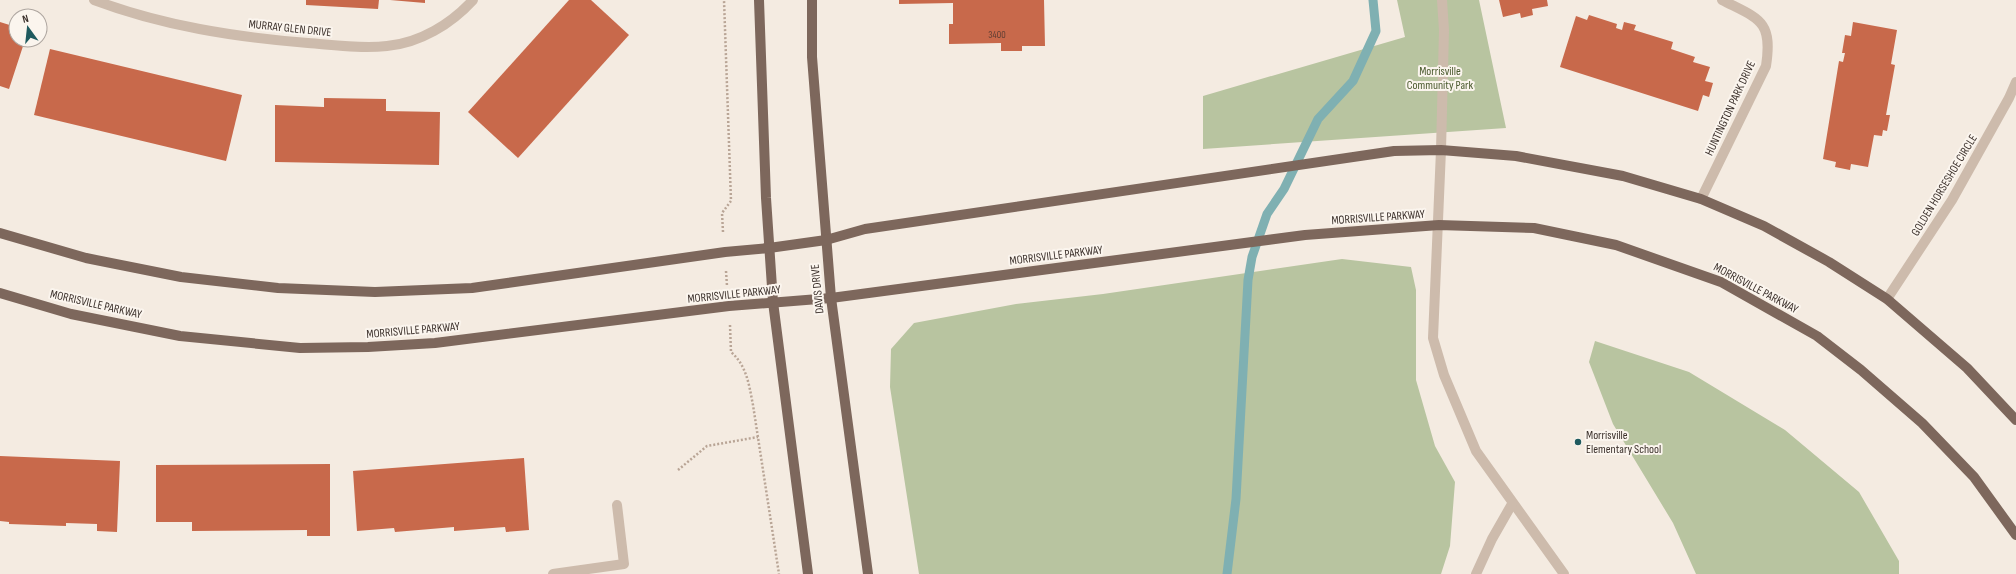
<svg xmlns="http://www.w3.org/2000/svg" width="2016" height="574" font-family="'Sofia Sans Condensed',sans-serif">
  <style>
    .green { fill: #b8c4a0 }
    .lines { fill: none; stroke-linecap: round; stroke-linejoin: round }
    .stream { stroke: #7fb0b2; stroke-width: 9 }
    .building { fill: #c8694b }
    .path { stroke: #b9a596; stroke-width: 2.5; stroke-dasharray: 2 2; stroke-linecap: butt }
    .minor { stroke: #cdbbac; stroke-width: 10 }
    .major { stroke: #7d675c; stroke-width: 10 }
    .poi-dot { fill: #1f5a5e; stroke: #fbf5ee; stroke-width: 1.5 }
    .labels { text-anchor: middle; stroke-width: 4; stroke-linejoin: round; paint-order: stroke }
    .number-label { font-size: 10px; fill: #5e3e33 }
    .street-label { font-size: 12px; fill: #3b302b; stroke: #fbf5ee }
    .park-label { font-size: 12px; fill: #4a5a2e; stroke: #fbf5ee }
    .poi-label { font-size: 12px; fill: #3b302b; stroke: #fbf5ee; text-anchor: start }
  </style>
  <rect width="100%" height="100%" fill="#f4ebe1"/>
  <g class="green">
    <path d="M1397,0h82l27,128 -303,21v-53l202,-59z"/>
    <path d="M1342,259l69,8 5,23v90l19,66 20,36 -5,64 -9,28h-522l-29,-187 1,-38 23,-26 102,-19 87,-10z"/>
    <path d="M1595,341l94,31 96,58 74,62 40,69v13h-203l-23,-51 -60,-99 -24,-62z"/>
  </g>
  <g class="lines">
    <path class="stream" d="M1227,574l9,-75 12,-219 4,-23 15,-43 17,-25 34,-70 35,-38 23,-50 -3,-31"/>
  </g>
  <g class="building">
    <path d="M306,0h73l-1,9 -72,-4z"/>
    <path d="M390,0h35v3z"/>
    <path d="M569,0h22l38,35 -111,123 -50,-46z"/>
    <path d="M899,0h145l1,46h-23v5h-21v-8l-52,1v-20h4v-21l-54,1z"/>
    <path d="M1499,0h48l1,6 -16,3 1,6 -12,3 -1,-5 -17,4z"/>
    <path d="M1589,15l28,9 -1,4 6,2 2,-8 12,3 -2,5 39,12 -2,7 24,8 -2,5 17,5 -5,14 8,2 -4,14 -6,-2 -5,16 -138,-44 16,-51 11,4z"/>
    <path d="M0,22l16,5v13h9l-16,49 -9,-3z"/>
    <path d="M1853,22l44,8 -6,34 4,1 -9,50h4l-3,16 -4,-1 -1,6 -8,-1 -6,32 -17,-3 -1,6 -15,-3 1,-5 -13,-3 16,-98 4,1 2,-9h-3l3,-18 6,1z"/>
    <path d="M50,49l192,46 -16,66 -192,-46z"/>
    <path d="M324,98l62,1v12l54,1 -1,53 -164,-3v-57l49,2z"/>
    <path d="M0,456l120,5 -3,71 -20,-1v-7l-31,-1v3l-57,-2v-2l-9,-1z"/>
    <path d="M524,458l5,72 -23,2 -1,-5 -51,4v-4l-59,5 -1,-4 -37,3 -4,-60z"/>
    <path d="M330,464v72h-23v-6l-115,1v-9h-36v-57z"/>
  </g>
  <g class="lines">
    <g class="path">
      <path d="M723,232l-1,-19 9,-12 -7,-201"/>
      <path d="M726,271l1,15"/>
      <path d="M730,325l1,27c16,14 18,33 22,53l26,169"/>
      <path d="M678,470l29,-24 51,-9"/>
    </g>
    <g class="minor">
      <path d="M94,0c69,26 141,37 214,43 26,2 53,6 79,3 33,-3 64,-22 86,-46"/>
      <path d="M1442,0l2,30 -3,120 -8,188 11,37 32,76 88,123"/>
      <path d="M1701,199l65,-133c7,-46 -7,-47 -44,-66"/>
      <path d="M1887,299l65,-99 57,-102 7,-16"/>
      <path d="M553,574l71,-10 -7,-59"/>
      <path d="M1476,574l16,-35 20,-35"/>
    </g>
    <g class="major">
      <path d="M759,0l7,198 7,104 35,272"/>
      <path d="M812,0v57l19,241 37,276"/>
      <path d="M0,233l86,25 95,19 97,11 97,4 97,-4 253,-36 44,-4 57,-8 39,-11 529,-78 47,-1 75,6 107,20 78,23 63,27 65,36 58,37 80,69 49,52"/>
      <path d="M0,293l71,21 109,22 120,12 68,-1 67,-4 294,-37 102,-8 474,-63 134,-10 95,3 82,17 105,37 96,54 44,34 61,53 52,54 42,58"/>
    </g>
  </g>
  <circle class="poi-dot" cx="1578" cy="442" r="4"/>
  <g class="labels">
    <g class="number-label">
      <text x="997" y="38">3400</text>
    </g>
    <g class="street-label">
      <text transform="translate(290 28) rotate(6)" y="4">MURRAY GLEN DRIVE</text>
      <text transform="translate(1730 108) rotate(-65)" y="4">HUNTINGTON PARK DRIVE</text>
      <text transform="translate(1944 185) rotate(-59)" y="4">GOLDEN HORSESHOE CIRCLE</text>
      <text transform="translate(1378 217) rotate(-4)" y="4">MORRISVILLE PARKWAY</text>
      <text transform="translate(1056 255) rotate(-7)" y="4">MORRISVILLE PARKWAY</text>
      <text transform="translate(1756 288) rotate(28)" y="4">MORRISVILLE PARKWAY</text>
      <text transform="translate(817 289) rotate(-96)" y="4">DAVIS DRIVE</text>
      <text transform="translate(734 294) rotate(-6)" y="4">MORRISVILLE PARKWAY</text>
      <text transform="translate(96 304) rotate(13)" y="4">MORRISVILLE PARKWAY</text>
      <text transform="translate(413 330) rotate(-5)" y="4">MORRISVILLE PARKWAY</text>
    </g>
    <g class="park-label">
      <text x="1440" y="75">Morrisville<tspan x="1440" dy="14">Community Park</tspan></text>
    </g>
    <g class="poi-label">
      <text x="1586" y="439">Morrisville<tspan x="1586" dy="14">Elementary School</tspan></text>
    </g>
  </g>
  <g transform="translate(28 28) rotate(345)"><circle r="19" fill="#fbf5ee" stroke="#aea6a0"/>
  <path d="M0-3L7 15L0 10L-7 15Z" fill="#1f5a5e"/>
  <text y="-6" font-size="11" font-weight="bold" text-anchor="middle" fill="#3b302b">N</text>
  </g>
</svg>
